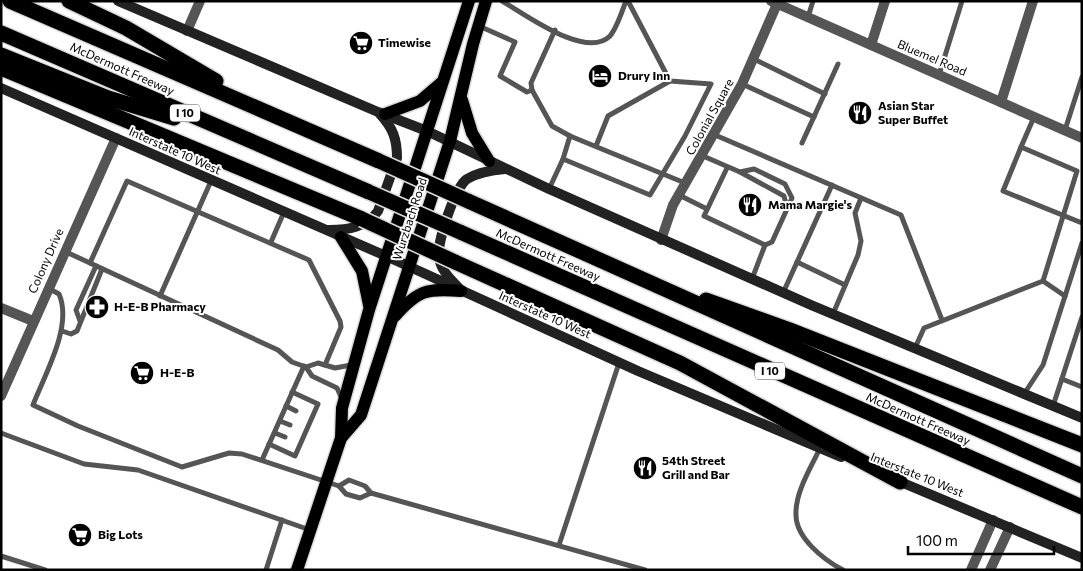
<svg xmlns="http://www.w3.org/2000/svg" width="1083" height="571" font-family="Commissioner,sans-serif">
  <style>
    .lines { fill: none; stroke-linecap: round; stroke-linejoin: round }
    .primary-casing { stroke: #dbdbdb; stroke-width: 15 }
    .highway-casing { stroke: #dbdbdb; stroke-width: 18 }
    .lane { stroke: #555; stroke-width: 5 }
    .street { stroke: #555; stroke-width: 10 }
    .secondary { stroke: #222; stroke-width: 10 }
    .primary { stroke: #000; stroke-width: 12 }
    .highway { stroke: #000; stroke-width: 15 }
    .highway-bridge-casing { stroke: #dbdbdb; stroke-width: 18; stroke-linecap: butt }
    .highway-bridge { stroke: #000; stroke-width: 15 }
    .labels { text-anchor: middle; stroke-width: 4; stroke-linejoin: round; paint-order: stroke }
    .shield { fill: #fff; stroke: #4c4c4c; stroke-width: 1 }
    .shield-label { font-size: 11px; font-weight: bold; fill: #000 }
    .poi-label { font-size: 12px; font-weight: bold; fill: #000; stroke: #fff; text-anchor: start }
    .street-label { font-size: 12px; fill: #000; stroke: #fff }
  </style>
  <rect width="100%" height="100%" fill="#fff"/>
  <g class="lines">
    <g class="primary-casing">
      <g id="primary">
        <path d="M462,100l10,33 17,28"/>
        <path d="M385,114l35,-13 21,-18"/>
        <path d="M341,237l21,34 7,34"/>
        <path d="M395,316c23,-26 32,-28 66,-25"/>
        <path d="M341,438l20,-23 89,-274 23,-97 13,-43"/>
        <path d="M297,570l44,-132 1,-30 27,-98 100,-309"/>
      </g>
    </g>
    <g class="highway-casing">
      <g id="highway">
        <path d="M10,1l369,160"/>
        <path d="M69,1l57,27 90,53"/>
        <path d="M1,33l368,159"/>
        <path d="M1,55l107,43 66,20"/>
        <path d="M1,68l361,151"/>
        <path d="M468,201l614,275"/>
        <path d="M460,232l622,275"/>
        <path d="M455,262l225,101 220,119"/>
        <path d="M706,300l84,30 292,115"/>
      </g>
    </g>
    <g class="lane">
      <path d="M502,1c23,13 84,59 108,35 7,-8 12,-25 16,-35"/>
      <path d="M808,17l5,-16"/>
      <path d="M479,26l36,16 -15,34 27,16 5,-2"/>
      <path d="M555,30l-24,53 1,7 20,36 18,10 115,47"/>
      <path d="M754,59l71,35"/>
      <path d="M939,75l23,-74"/>
      <path d="M742,84l72,33"/>
      <path d="M1065,130l17,-53"/>
      <path d="M715,135l186,80 41,105"/>
      <path d="M802,143l36,-79"/>
      <path d="M596,146l12,-30 62,-35"/>
      <path d="M1021,147l-18,44 79,32"/>
      <path d="M703,156l37,16 14,-3 31,15 7,14 -20,44 -7,3 -61,-29 23,-48"/>
      <path d="M563,159l87,36 35,-59 26,-52 -41,-3 -42,-80"/>
      <path d="M740,172l44,24 3,12"/>
      <path d="M549,189l14,-30 7,-23"/>
      <path d="M679,195l28,14"/>
      <path d="M271,242l13,-30"/>
      <path d="M64,251l214,99 14,12 14,5 6,9 25,12 5,11"/>
      <path d="M797,262l48,23"/>
      <path d="M90,263l37,-82 182,79 31,61 1,6 -16,38"/>
      <path d="M752,279l13,-34"/>
      <path d="M1043,281l22,15"/>
      <path d="M48,288l11,6c14,32 -14,80 -26,111l45,21 104,41 47,-14 13,1 97,32 7,8 14,4 11,-5"/>
      <path d="M783,293l49,-108"/>
      <path d="M160,296l51,-115"/>
      <path d="M833,314l25,-59 3,-14 -6,-28 6,-15"/>
      <path d="M80,321l-4,-11 20,-44"/>
      <path d="M62,331l9,3 6,-3 25,-62"/>
      <path d="M915,348l9,-20 119,-47 34,-110 -56,-24 13,-30"/>
      <path d="M306,367l12,-4 17,5 16,-3"/>
      <path d="M1062,379l20,8"/>
      <path d="M1024,394l19,-29 39,-122"/>
      <path d="M286,406l10,5"/>
      <path d="M1053,406l29,-89"/>
      <path d="M280,421l10,4"/>
      <path d="M1,433l83,31 54,6 172,60"/>
      <path d="M275,433l10,4"/>
      <path d="M269,444l26,12 23,-52 -26,-12"/>
      <path d="M820,448c-9,20 -25,44 -24,67 0,23 28,45 47,55"/>
      <path d="M262,460l42,-94"/>
      <path d="M339,486l10,-6 16,6 6,7 274,77"/>
      <path d="M559,545l60,-182"/>
      <path d="M1,556l44,14"/>
      <path d="M266,570l16,-50"/>
    </g>
    <g class="street">
      <path d="M771,1l311,137"/>
      <path d="M187,31l13,-30"/>
      <path d="M871,45l14,-44"/>
      <path d="M1001,102l32,-101"/>
      <path d="M661,240l12,-35 69,-121 35,-80"/>
      <path d="M1,308l32,13"/>
      <path d="M1,396l115,-258"/>
      <path d="M971,570l22,-50"/>
      <path d="M990,570l20,-43"/>
    </g>
    <g class="secondary">
      <path d="M118,1l260,111 49,19 122,58 262,116 271,113"/>
      <path d="M1,88l385,168 252,115 203,86"/>
      <path d="M329,230c19,0 38,-3 49,-19l19,-53c0,-19 -4,-30 -17,-44"/>
      <path d="M458,287c-8,-8 -17,-17 -19,-29 -3,-14 16,-71 28,-79 12,-7 24,-9 38,-10"/>
      <path d="M896,480l186,78"/>
    </g>
    <use href="#primary" class="primary"/>
    <use href="#highway" class="highway"/>
    <g class="highway-bridge-casing">
      <g id="highway-bridge">
        <path d="M379,161l89,40"/>
        <path d="M369,192l91,40"/>
        <path d="M362,219l93,43"/>
      </g>
    </g>
    <use href="#highway-bridge" class="highway-bridge"/>
  </g>
  <defs>
    <g id="supermarket-disc" transform="scale(1.25)"><circle r="9.5" fill="#000" stroke="#fff"/><path d="M-6-5.5h2.5l.6 2H6L4.5 2H-2.5L-4.4-4H-6ZM-1.5 3.2a1.3 1.3 0 1 0 .1 0ZM3 3.2a1.3 1.3 0 1 0 .1 0Z" fill="#fff"/></g>
    <g id="hotel-disc" transform="scale(1.25)"><circle r="9.5" fill="#000" stroke="#fff"/><path d="M-6-4.5h1.5V1H6V5H4.5V3h-9V5H-6ZM-4 0a1.8 1.8 0 1 1 3.6 0ZM.5 0V-2.5h3Q6-2.5 6 0Z" fill="#fff"/></g>
    <g id="restaurant-disc" transform="scale(1.25)"><circle r="9.5" fill="#000" stroke="#fff"/><path d="M-5-6h1v4h1v-4h1v4h1v-4h1v5L-1.5 .5V6h-2V.5L-5-1ZM5-6V6H3V1.5H1.5Q1.5-4 5-6Z" fill="#fff"/></g>
    <g id="pharmacy-disc" transform="scale(1.25)"><circle r="9.5" fill="#000" stroke="#fff"/><path d="M-2-6h4v4h4v4h-4v4h-4v-4h-4v-4h4Z" fill="#fff"/></g>
  </defs>
  <g fill-rule="evenodd">
    <use href="#supermarket-disc" x="361" y="43"/>
    <use href="#hotel-disc" x="600" y="76"/>
    <use href="#restaurant-disc" x="860" y="113"/>
    <use href="#restaurant-disc" x="750" y="205"/>
    <use href="#pharmacy-disc" x="97" y="307"/>
    <use href="#supermarket-disc" x="142" y="373"/>
    <use href="#restaurant-disc" x="645" y="468"/>
    <use href="#supermarket-disc" x="80" y="535"/>
  </g>
  <g class="labels">
    <g class="shield">
      <rect x="170" y="104.5" width="30" height="17" rx="4"/>
      <rect x="755" y="362.5" width="30" height="17" rx="4"/>
    </g>
    <g class="shield-label">
      <text x="185" y="117">I 10</text>
      <text x="770" y="375">I 10</text>
    </g>
    <g class="poi-label">
      <text x="378" y="47">Timewise</text>
      <text x="618" y="80">Drury Inn</text>
      <text x="878" y="110">Asian Star<tspan x="878" dy="14">Super Buffet</tspan></text>
      <text x="768" y="209">Mama Margie's</text>
      <text x="114" y="311">H-E-B Pharmacy</text>
      <text x="160" y="377">H-E-B</text>
      <text x="662" y="465">54th Street<tspan x="662" dy="14">Grill and Bar</tspan></text>
      <text x="98" y="539">Big Lots</text>
    </g>
    <g class="street-label">
      <text transform="translate(932 58) rotate(23)" y="4">Bluemel Road</text>
      <text transform="translate(122 69) rotate(24)" y="4">McDermott Freeway</text>
      <text transform="translate(710 117) rotate(-61)" y="4">Colonial Square</text>
      <text transform="translate(175 151) rotate(24)" y="4">Interstate 10 West</text>
      <text transform="translate(410 219) rotate(-72)" y="4">Wurzbach Road</text>
      <text transform="translate(548 255) rotate(24)" y="4">McDermott Freeway</text>
      <text transform="translate(46 261) rotate(-66)" y="4">Colony Drive</text>
      <text transform="translate(545 315) rotate(24)" y="4">Interstate 10 West</text>
      <text transform="translate(918 419) rotate(24)" y="4">McDermott Freeway</text>
      <text transform="translate(917 475) rotate(22)" y="4">Interstate 10 West</text>
    </g>
  </g>
  <rect width="1083" height="571" fill="none" stroke="#000000" stroke-width="5"/>
  <path d="M908 546v8h146v-8" fill="none" stroke="#000000" stroke-width="2.5"/>
  <text x="916" y="546" font-size="15" fill="#000000" stroke="#ffffff" stroke-width="4" paint-order="stroke">100 m</text>
</svg>
